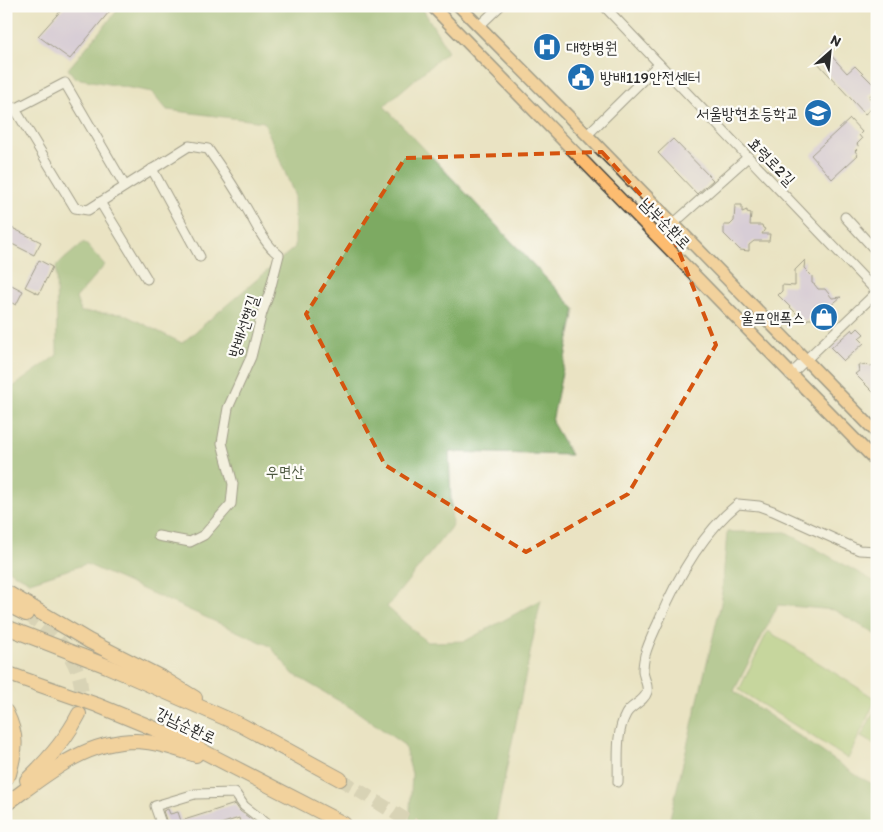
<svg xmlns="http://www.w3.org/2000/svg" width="883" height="832" font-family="Itim,'Poor Story',sans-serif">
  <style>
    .green { fill: #9cc570; stroke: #64784e }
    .forest { fill: #7daa62; stroke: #546a46 }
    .building { fill: #c2b1ed }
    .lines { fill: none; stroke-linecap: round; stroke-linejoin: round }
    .highway-tunnel { stroke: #c4bea5; stroke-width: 14; stroke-dasharray: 14 7; stroke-linecap: butt }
    .minor-casing { stroke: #484742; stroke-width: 11 }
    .major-casing { stroke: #484742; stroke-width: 14 }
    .highway-casing { stroke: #484742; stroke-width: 16 }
    .minor { stroke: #fff; stroke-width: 9 }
    .major { stroke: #fdbc6f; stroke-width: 11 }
    .highway { stroke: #fdbc6f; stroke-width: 14 }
    .marked { fill: none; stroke: #d5540f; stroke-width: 4; stroke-dasharray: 10 6; stroke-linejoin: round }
    .labels { text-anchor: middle; stroke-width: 4.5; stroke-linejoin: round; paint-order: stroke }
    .poi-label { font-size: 16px; fill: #2b2b2b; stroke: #fdfcf7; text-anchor: start }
    .street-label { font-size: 16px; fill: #2b2b2b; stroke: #fdfcf7 }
    .park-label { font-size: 16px; fill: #4d5940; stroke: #fdfcf7 }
  </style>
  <rect width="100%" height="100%" fill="#fdfcf7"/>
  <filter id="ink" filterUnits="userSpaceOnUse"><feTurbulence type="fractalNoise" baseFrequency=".02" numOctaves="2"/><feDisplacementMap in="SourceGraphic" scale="10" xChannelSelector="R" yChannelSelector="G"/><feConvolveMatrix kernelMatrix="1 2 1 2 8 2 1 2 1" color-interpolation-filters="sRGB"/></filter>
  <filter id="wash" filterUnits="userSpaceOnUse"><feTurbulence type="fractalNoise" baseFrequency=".0096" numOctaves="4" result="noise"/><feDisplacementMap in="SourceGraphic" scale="20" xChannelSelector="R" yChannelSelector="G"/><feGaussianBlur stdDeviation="1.12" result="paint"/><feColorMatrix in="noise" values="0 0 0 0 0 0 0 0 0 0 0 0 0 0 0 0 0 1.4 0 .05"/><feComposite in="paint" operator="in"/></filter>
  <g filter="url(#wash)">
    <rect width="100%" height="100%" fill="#eae3c3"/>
    <g class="green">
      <path d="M768,631l108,68 -28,60 -109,-69z"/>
      <path d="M877,706v40l-16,-9z"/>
    </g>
    <g class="forest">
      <path d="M121,6h300l27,45 -64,55 191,203 -23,113 19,33 -122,-3 3,74 -65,81 40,35 38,-1 76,-41 -46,226h-86l3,-52 -8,-29 -48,-34 -63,-37 -23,-28 -184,-82 -56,18 -24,-13v-177l51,-37 -1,-89 28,-24 21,23 -29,33 5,14 42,2 59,29 113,-96 -1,-53 -30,-72 -97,-12 -15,-18 -77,-14 -7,-9z"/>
      <path d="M727,532h59l91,51v52l-43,-25 -56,-5 -44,86 125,86 18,9v40h-209l53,-223z"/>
    </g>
    <g id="blocks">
      <g class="building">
        <path d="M65,6h49l-44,53 -32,-23z"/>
        <path d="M827,51l20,22 8,-7 22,22 -8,9 7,8 -11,9 -49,-53z"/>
        <path d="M850,119l12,13 -3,3 3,4 -5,5 2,3 -4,4 3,4 -26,24 -21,-24z"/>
        <path d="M673,139l40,41 -16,14 -39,-41z"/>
        <path d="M735,205h7v7l5,-2v2l4,1 -1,12h12l1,3 2,1 -3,5h8l-1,7h-15l-5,4v6l-9,-1 -16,-16v-9h6l4,-4z"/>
        <path d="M6,225l35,17 -7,13 -28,-14z"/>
        <path d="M39,260l13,7 -13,27 -14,-7z"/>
        <path d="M805,260l-1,8 8,8v7l3,2 3,4h7l7,9 9,-1 -11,9h-16v13h-6l-3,3 -27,-27 4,-4v-6l13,1v-16z"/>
        <path d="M6,282l17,9 -7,14 -10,-5z"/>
        <path d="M858,328l6,6 -5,4 5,5 -20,18 -13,-13 21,-19 2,3z"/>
        <path d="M858,365l19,1v30l-22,-22 4,-3z"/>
        <path d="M235,804l5,7 12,9 2,6h-13l-2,-8 -25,8h-46l-5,-15 5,-2 2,5 8,-2 3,9z"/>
      </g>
    </g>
  </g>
  <g filter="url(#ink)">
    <use href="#blocks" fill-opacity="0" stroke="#484742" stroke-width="1"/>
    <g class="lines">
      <g class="highway-tunnel">
        <path d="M26,614c33,20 63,55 54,96"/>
        <path d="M340,779l76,47"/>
      </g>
      <g class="minor-casing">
        <g id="minor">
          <path d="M604,6l273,286"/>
          <path d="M479,26l21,-20"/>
          <path d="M6,101l9,8 60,99 13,2 101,-64 19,3c12,17 24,34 34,52 12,18 20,41 37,54l-10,39 -7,19 -11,44 -23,51 -6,35 11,41 -2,20 -27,31 -14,7 -32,-6"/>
          <path d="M15,109l50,-26 60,103"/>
          <path d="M587,135l72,-71"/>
          <path d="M152,169l48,88"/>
          <path d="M100,202l47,77"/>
          <path d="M845,217l32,35"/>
          <path d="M673,224l75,-67"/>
          <path d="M790,375l87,-83"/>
          <path d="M618,782c1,-22 -3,-48 8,-68 5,-9 18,-12 21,-22 2,-7 -4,-14 -4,-22 0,-5 1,-10 2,-15 3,-11 8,-21 13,-32 18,-43 43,-89 80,-119l21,2 14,5 86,39 18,1"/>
          <path d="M162,826l-7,-20 40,-12 40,-1 9,13 26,20"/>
        </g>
      </g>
      <g class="major-casing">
        <g id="major">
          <path d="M432,6l445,456"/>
          <path d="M459,6l128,129 290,298"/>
        </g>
      </g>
      <g class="highway-casing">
        <g id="highway">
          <path d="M6,592l83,49 75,38 31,19"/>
          <path d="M6,604l20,10"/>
          <path d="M6,627l101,39 134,59 99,54"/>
          <path d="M6,673l91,32 80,33 167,86"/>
          <path d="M6,712c12,24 10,37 3,62l-3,4"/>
          <path d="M27,780c21,-20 39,-40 52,-66"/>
          <path d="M6,804c40,-29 78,-63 130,-63 21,1 41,8 60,14"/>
        </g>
      </g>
      <use href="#minor" class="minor"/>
      <use href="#major" class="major"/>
      <use href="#highway" class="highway"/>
    </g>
  </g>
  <path d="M0 0H883V832H0ZM602,152l67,74 47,119 -88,149 -102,58 -141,-87 -79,-151 99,-156z" fill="#eae3c3" fill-opacity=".55" fill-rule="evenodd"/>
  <path class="marked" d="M602,152l67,74 47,119 -88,149 -102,58 -141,-87 -79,-151 99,-156z"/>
  <defs>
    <g id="hospital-disc" transform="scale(1.4375)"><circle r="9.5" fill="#1f6fb2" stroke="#fdfcf7"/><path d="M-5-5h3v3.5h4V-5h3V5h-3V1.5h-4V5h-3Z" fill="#fff"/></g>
    <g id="civic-disc" transform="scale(1.4375)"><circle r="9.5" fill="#1f6fb2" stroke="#fdfcf7"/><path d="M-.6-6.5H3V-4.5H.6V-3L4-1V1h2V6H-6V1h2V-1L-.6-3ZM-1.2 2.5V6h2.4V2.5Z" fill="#fff"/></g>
    <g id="school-disc" transform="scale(1.4375)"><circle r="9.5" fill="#1f6fb2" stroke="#fdfcf7"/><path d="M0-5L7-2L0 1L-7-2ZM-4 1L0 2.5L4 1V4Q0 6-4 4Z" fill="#fff"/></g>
    <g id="shop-disc" transform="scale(1.4375)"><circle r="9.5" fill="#1f6fb2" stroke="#fdfcf7"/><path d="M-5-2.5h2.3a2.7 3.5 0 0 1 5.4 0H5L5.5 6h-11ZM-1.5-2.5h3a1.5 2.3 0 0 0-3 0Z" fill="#fff"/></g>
  </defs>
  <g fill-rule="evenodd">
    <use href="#hospital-disc" x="547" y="47"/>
    <use href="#civic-disc" x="581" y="77"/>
    <use href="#school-disc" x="818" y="113"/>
    <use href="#shop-disc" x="824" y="317"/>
  </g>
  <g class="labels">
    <g class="poi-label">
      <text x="566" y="53">대항병원</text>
      <text x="600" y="83">방배119안전센터</text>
      <text x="799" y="119" text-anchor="end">서울방현초등학교</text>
      <text x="805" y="323" text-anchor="end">울프앤폭스</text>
    </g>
    <g class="street-label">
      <text transform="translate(772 161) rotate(46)" y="6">효령로2길</text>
      <text transform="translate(666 223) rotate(46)" y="6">남부순환로</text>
      <text transform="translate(243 326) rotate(-72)" y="6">방배선행길</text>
      <text transform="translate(186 725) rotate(25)" y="6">강남순환로</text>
    </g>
    <g class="park-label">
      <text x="285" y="477">우면산</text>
    </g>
  </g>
  <rect width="883" height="832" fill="none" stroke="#fdfcf7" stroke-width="25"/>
  <g transform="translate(830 52) rotate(27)" stroke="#fdfcf7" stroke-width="4" paint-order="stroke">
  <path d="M0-4L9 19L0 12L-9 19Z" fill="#2b2b2b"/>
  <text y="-8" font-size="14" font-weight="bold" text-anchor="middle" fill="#2b2b2b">N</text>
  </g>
</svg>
